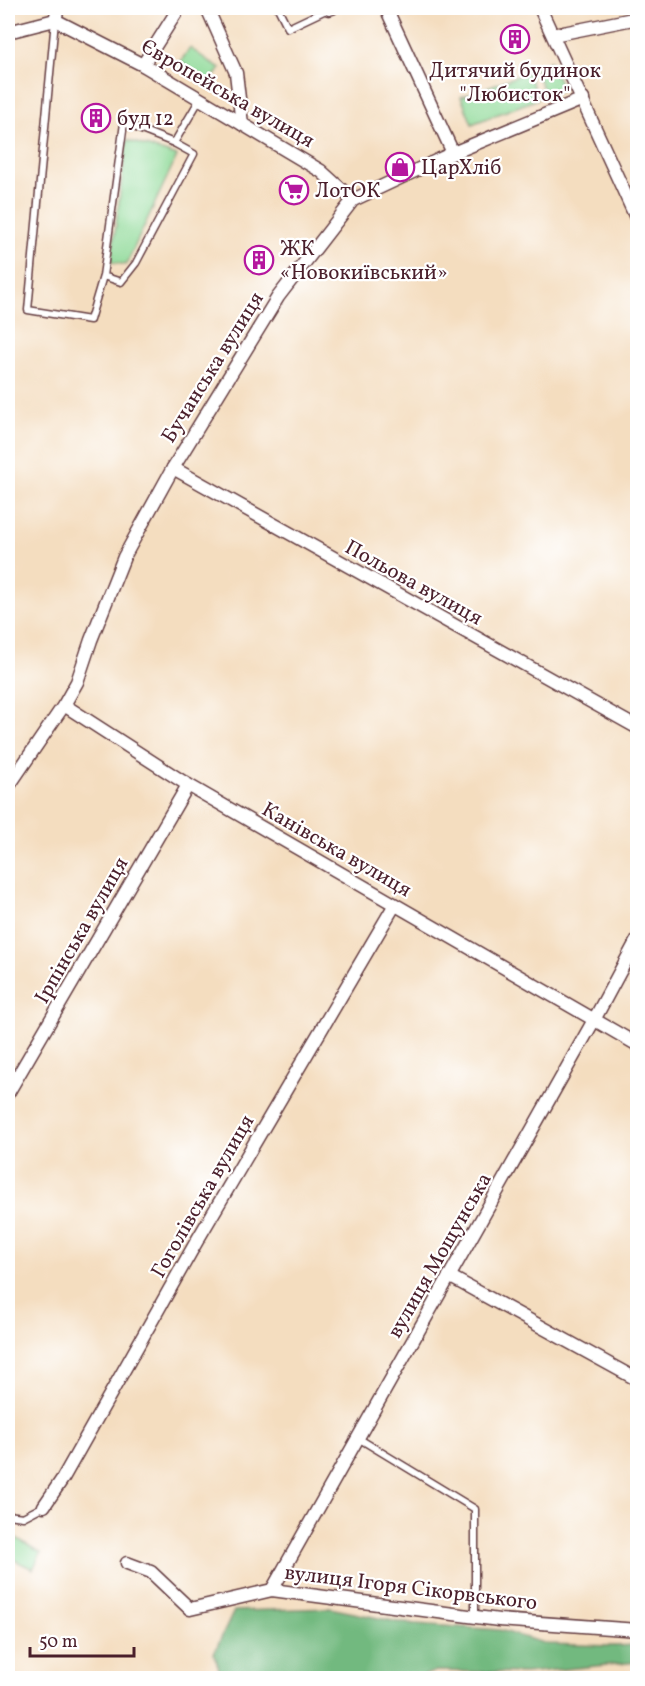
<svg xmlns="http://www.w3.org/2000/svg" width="645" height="1686" font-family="Vollkorn,serif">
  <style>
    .green { fill: #8dd996; stroke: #6c7c60; stroke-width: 1.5 }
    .forest { fill: #72b97f; stroke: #5e6c55; stroke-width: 1.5 }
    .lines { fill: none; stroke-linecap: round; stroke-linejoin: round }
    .lane-casing { stroke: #643c41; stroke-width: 9 }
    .street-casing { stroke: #643c41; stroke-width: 15 }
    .lane { stroke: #fff; stroke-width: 6 }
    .street { stroke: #fff; stroke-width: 12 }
    .labels { text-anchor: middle; stroke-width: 4.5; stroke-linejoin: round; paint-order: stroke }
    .poi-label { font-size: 21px; fill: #4a1f2b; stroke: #fff; text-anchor: start }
    .street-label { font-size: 21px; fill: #4a1f2b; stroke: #fff }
  </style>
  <rect width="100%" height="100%" fill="#fff"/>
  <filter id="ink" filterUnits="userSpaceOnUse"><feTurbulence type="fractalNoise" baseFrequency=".0167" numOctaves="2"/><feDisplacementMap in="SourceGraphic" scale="12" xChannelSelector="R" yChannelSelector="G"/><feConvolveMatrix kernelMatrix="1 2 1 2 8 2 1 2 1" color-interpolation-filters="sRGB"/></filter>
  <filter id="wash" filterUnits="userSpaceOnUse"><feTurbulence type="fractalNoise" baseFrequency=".008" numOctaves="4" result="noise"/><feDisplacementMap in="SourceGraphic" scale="24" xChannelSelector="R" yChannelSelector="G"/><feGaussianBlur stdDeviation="1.35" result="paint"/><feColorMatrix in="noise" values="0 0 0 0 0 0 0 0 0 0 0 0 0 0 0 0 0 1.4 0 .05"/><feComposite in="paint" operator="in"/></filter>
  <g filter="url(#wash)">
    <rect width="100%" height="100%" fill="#f4ddbf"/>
    <g class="green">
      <path d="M190,48l30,21 -10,13 -30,-20z"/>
      <path d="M550,61l13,28 -16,8 -13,-28z"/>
      <path d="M528,72l10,27 -66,25 -11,-27z"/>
      <path d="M127,140l50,16 -51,109 -15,-3z"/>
      <path d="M8,1533l33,20 -8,16 -25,-12z"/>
    </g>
    <path class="forest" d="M330,1608l73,15 97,7 47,14 65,2 25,-1v17l-112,11 -89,-2 -19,7h-195l-8,-25 20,-42z"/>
  </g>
  <g filter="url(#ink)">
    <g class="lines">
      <g class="lane-casing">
        <g id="lane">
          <path d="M278,8l10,20 40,-19"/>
          <path d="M55,20l-27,290 62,10 13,-44 21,-153 50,20"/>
          <path d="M103,276l18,6 15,-19 58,-109 -20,-11 26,-44"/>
          <path d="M358,1438l117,71v107"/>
          <path d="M8,1515l15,2 21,-11"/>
        </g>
      </g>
      <g class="street-casing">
        <g id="street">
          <path d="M207,8l29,65 6,51"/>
          <path d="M386,8l67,145"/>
          <path d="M540,8l98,214"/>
          <path d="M329,9l3,-1"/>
          <path d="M55,20l3,-12"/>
          <path d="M8,32l47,-12 88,45 178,106 32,29"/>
          <path d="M553,35l85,-17"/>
          <path d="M143,65l36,-57"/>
          <path d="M173,468l465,260"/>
          <path d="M64,705l124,80 450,260"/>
          <path d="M8,787l56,-82 13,-23 14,-42 33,-83 49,-89 105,-171 75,-97 100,-47 130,-54"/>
          <path d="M8,1093l180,-308"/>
          <path d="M449,1276l189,104"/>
          <path d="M44,1506l19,-28 135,-239 196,-333"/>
          <path d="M127,1563l24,9 39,37 82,-19 227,30 139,10"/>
          <path d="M272,1590l322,-570 44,-82"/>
        </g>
      </g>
      <use href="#lane" class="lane"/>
      <use href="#street" class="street"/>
    </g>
  </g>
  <defs>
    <g id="building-ring" transform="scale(1.5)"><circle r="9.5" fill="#fff" stroke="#b5179e" stroke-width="1.5"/><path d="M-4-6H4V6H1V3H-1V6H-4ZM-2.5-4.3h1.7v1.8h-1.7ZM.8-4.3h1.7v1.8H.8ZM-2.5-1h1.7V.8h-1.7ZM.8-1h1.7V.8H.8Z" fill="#b5179e"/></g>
    <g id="shop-ring" transform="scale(1.5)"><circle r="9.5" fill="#fff" stroke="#b5179e" stroke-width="1.5"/><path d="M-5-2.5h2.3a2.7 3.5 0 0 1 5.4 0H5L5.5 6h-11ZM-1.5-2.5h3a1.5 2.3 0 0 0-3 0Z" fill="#b5179e"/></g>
    <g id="supermarket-ring" transform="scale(1.5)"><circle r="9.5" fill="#fff" stroke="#b5179e" stroke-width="1.5"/><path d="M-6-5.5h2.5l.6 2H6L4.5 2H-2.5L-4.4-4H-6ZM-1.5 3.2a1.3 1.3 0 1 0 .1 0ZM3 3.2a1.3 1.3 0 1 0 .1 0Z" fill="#b5179e"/></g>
  </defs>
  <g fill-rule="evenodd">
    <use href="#building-ring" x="515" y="39"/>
    <use href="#building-ring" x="96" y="118"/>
    <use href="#shop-ring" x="400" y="167"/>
    <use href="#supermarket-ring" x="294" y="190"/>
    <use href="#building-ring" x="259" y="260"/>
  </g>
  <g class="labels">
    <g class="poi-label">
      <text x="515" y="77" text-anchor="middle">Дитячий будинок<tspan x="515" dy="24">"Любисток"</tspan></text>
      <text x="117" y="125">буд 12</text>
      <text x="421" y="174">ЦарХліб</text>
      <text x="315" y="197">ЛотОК</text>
      <text x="280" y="255">ЖК<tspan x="280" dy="24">«Новокиївський»</tspan></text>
    </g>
    <g class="street-label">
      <text transform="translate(228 93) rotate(30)" y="7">Європейська вулиця</text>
      <text transform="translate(212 367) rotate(-58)" y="7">Бучанська вулиця</text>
      <text transform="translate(414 582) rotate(29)" y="7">Польова вулиця</text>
      <text transform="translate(337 849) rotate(30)" y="7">Канівська вулиця</text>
      <text transform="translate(81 930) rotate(-60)" y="7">Ірпінська вулиця</text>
      <text transform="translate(202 1196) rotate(-60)" y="7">Гоголівська вулиця</text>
      <text transform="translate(439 1255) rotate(-60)" y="7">вулиця Мощунська</text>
      <text transform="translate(411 1587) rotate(7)" y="7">вулиця Ігоря Сікорвського</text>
    </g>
  </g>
  <rect width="645" height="1686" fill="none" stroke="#fff" stroke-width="30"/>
  <path d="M30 1647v9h104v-9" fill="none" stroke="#4a1f2b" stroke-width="3"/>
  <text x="39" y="1647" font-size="18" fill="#4a1f2b" stroke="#ffffff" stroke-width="4.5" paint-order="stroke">50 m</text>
</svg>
